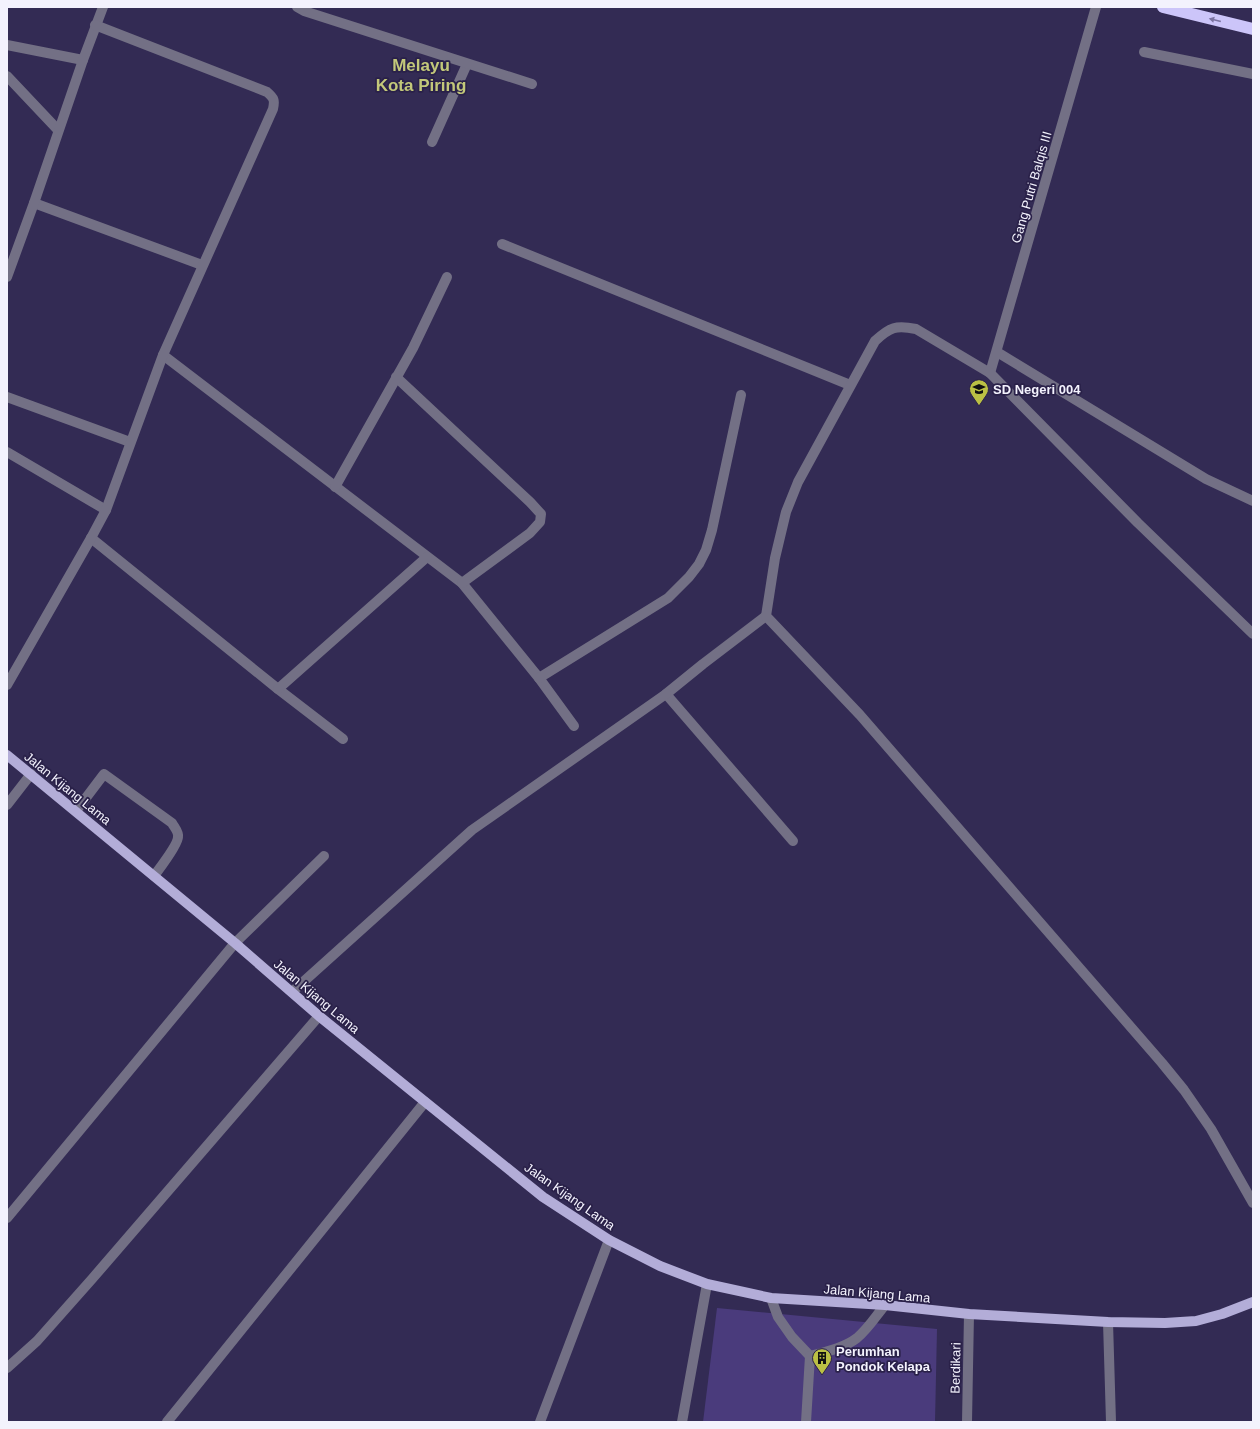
<svg xmlns="http://www.w3.org/2000/svg" width="1260" height="1429" font-family="Helvetica,sans-serif">
  <style>
    .building { fill: #4a3b7c }
    .lines { fill: none; stroke-linecap: round; stroke-linejoin: round }
    .lane { stroke: #737085; stroke-width: 10 }
    .street { stroke: #737085; stroke-width: 10 }
    .primary { stroke: #b3add8; stroke-width: 10 }
    .highway { stroke: #ccc5f9; stroke-width: 12 }
    .oneway { fill: #7b73a1 }
    .labels { text-anchor: middle; stroke-width: 3.5; stroke-linejoin: round; paint-order: stroke }
    .street-label { font-size: 13px; fill: #f3f2fd; stroke: #2a2149 }
    .poi-label { font-size: 13px; font-weight: bold; fill: #f3f2fd; stroke: #2a2149; text-anchor: start }
    .district-label { font-size: 17px; font-weight: bold; fill: #c3c87a; stroke: #2a2149 }
  </style>
  <rect width="100%" height="100%" fill="#332b54"/>
  <path class="building" d="M717,1308l220,21 -2,93h-232z"/>
  <g class="lines">
    <g class="lane">
      <path d="M1144,52l109,22"/>
      <path d="M432,142l35,-78"/>
      <path d="M997,352l209,127 47,22"/>
      <path d="M76,811l28,-37 68,49c2,4 7,9 6,14 0,8 -19,32 -24,39"/>
      <path d="M235,943l89,-87"/>
    </g>
    <g class="street">
      <path d="M297,7l7,4 228,73"/>
      <path d="M7,45l76,15"/>
      <path d="M7,76l51,54"/>
      <path d="M34,203l168,62"/>
      <path d="M502,244l348,141"/>
      <path d="M7,277l27,-74 49,-143 20,-53"/>
      <path d="M163,355l299,228 77,95 35,48"/>
      <path d="M990,373l106,-366"/>
      <path d="M396,377l134,125 11,12 -1,8 -10,11 -68,50"/>
      <path d="M7,397l123,45"/>
      <path d="M7,452l99,58"/>
      <path d="M335,487l78,-139 34,-71"/>
      <path d="M91,538l187,151 65,50"/>
      <path d="M766,616l-63,48 -37,30 127,147"/>
      <path d="M1253,634l-115,-111 -148,-150 -74,-44c-20,-4 -26,-2 -41,12l-77,141 -12,30 -11,46 -9,58 94,99 302,348 22,27 27,39 42,74"/>
      <path d="M539,678l129,-80 21,-21 10,-13 7,-14 6,-20 29,-135"/>
      <path d="M7,685l84,-147 15,-28 57,-155 110,-246c2,-9 1,-11 -6,-17l-172,-67"/>
      <path d="M278,689l149,-132"/>
      <path d="M7,805l24,-31"/>
      <path d="M292,992l180,-162 194,-136"/>
      <path d="M7,1218l228,-275"/>
      <path d="M771,1298l7,19 14,20 18,19c15,-4 34,-8 47,-18 11,-9 19,-22 28,-33"/>
      <path d="M1108,1322l3,100"/>
      <path d="M7,1368l30,-27 55,-62 227,-263"/>
      <path d="M167,1422l258,-320"/>
      <path d="M540,1422l69,-182"/>
      <path d="M682,1422l25,-138"/>
      <path d="M806,1422l4,-66"/>
      <path d="M967,1422l2,-108"/>
    </g>
    <path class="primary" d="M7,755l228,188 84,73 224,181 66,43 51,26 47,18 64,14 114,7 84,9 139,8 57,1 31,-2 26,-7 31,-12"/>
    <path class="highway" d="M1163,7l90,22"/>
  </g>
  <defs><path id="oneway-solid" d="M-6-.8H1V-3.2L6.5 0L1 3.2V.8H-6Z"/></defs>
  <use class="oneway" href="#oneway-solid" transform="translate(1215 20) rotate(-166)"/>
  <defs>
    <g id="school-pin" transform="scale(1)"><path d="M0 17L-7.5 6A9.5 9.5 0 1 1 7.5 6Z" fill="#bbc044" stroke="#2a2149"/><path d="M0-5L7-2L0 1L-7-2ZM-4 1L0 2.5L4 1V4Q0 6-4 4Z" fill="#111"/></g>
    <g id="building-pin" transform="scale(1)"><path d="M0 17L-7.5 6A9.5 9.5 0 1 1 7.5 6Z" fill="#bbc044" stroke="#2a2149"/><path d="M-4-6H4V6H1V3H-1V6H-4ZM-2.5-4.3h1.7v1.8h-1.7ZM.8-4.3h1.7v1.8H.8ZM-2.5-1h1.7V.8h-1.7ZM.8-1h1.7V.8H.8Z" fill="#111"/></g>
  </defs>
  <g fill-rule="evenodd">
    <use href="#school-pin" x="979" y="389"/>
    <use href="#building-pin" x="822" y="1358"/>
  </g>
  <g class="labels">
    <g class="street-label">
      <text transform="translate(1031 187) rotate(-74)" y="5">Gang Putri Balqis III</text>
      <text transform="translate(68 788) rotate(39)" y="5">Jalan Kijang Lama</text>
      <text transform="translate(317 996) rotate(40)" y="5">Jalan Kijang Lama</text>
      <text transform="translate(570 1196) rotate(35)" y="5">Jalan Kijang Lama</text>
      <text transform="translate(877 1293) rotate(5)" y="5">Jalan Kijang Lama</text>
      <text transform="translate(955 1368) rotate(-89)" y="5">Berdikari</text>
    </g>
    <g class="poi-label">
      <text x="993" y="394">SD Negeri 004</text>
      <text x="836" y="1356">Perumhan<tspan x="836" dy="15">Pondok Kelapa</tspan></text>
    </g>
    <g class="district-label">
      <text x="421" y="71">Melayu<tspan x="421" dy="20">Kota Piring</tspan></text>
    </g>
  </g>
  <rect width="1260" height="1429" fill="none" stroke="#f3f2fd" stroke-width="16"/>
</svg>
